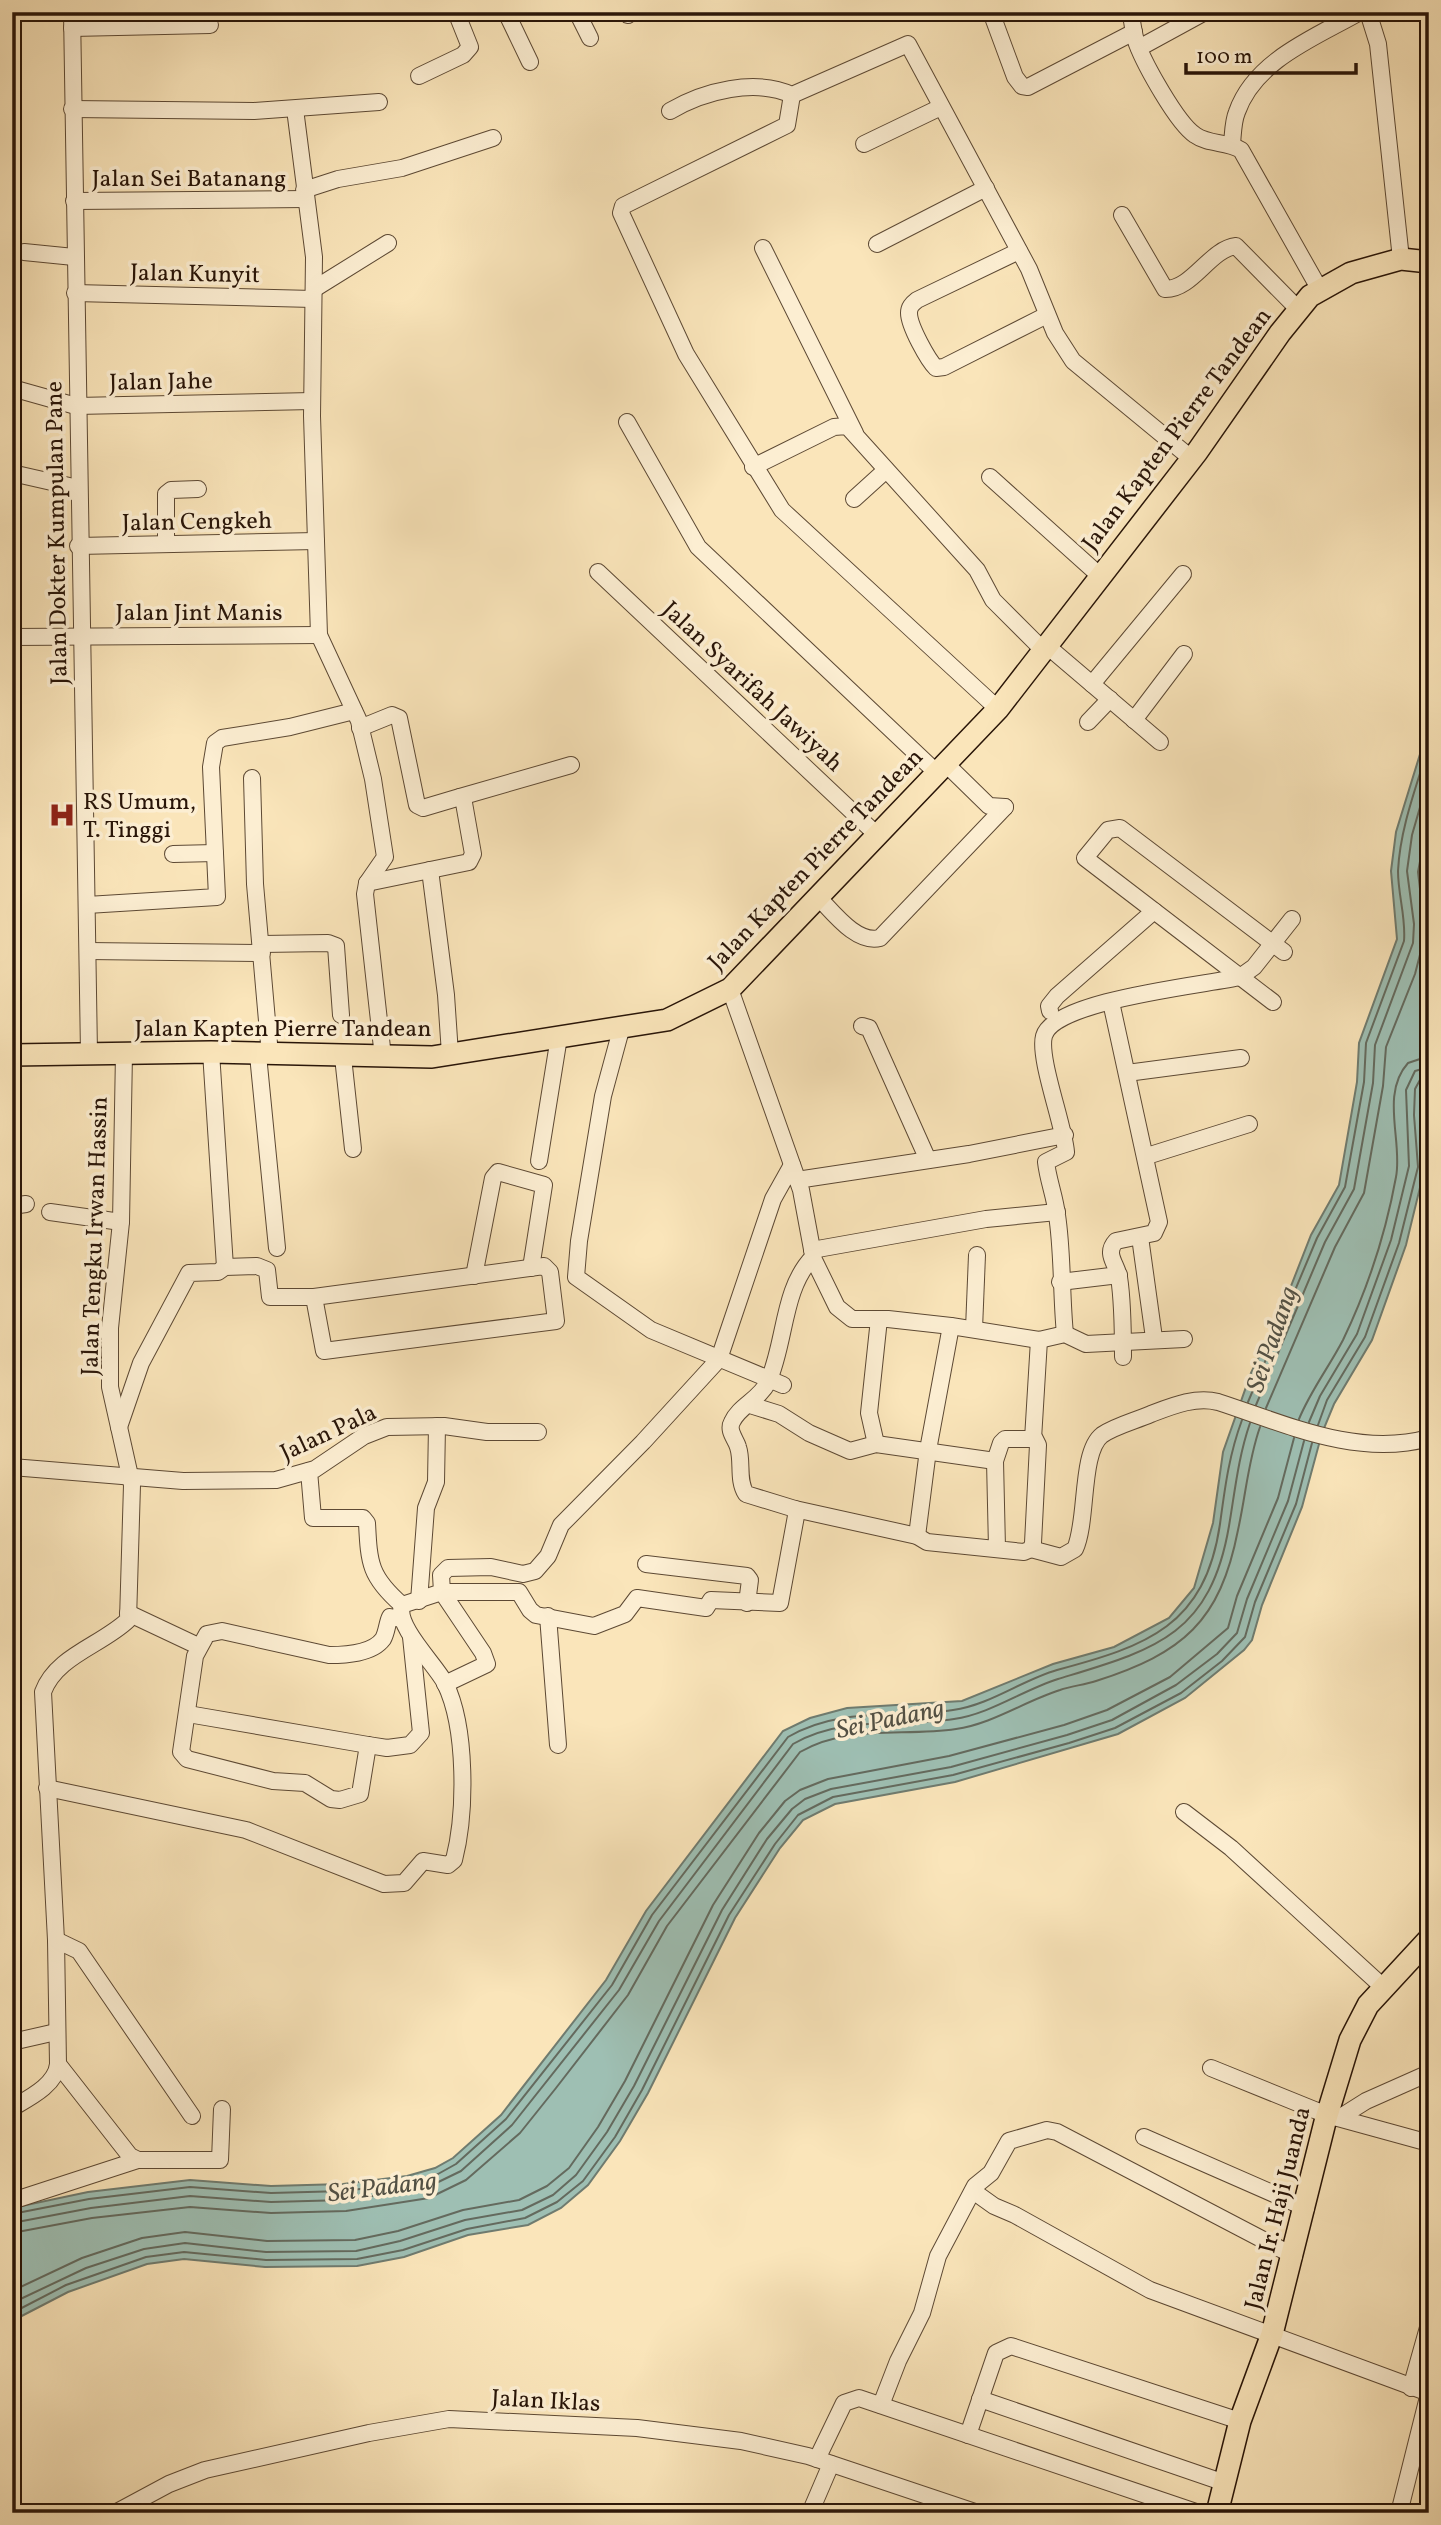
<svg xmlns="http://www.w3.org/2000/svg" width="1441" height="2525" font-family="Vollkorn,serif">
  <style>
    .water { fill: #9ebfb3; stroke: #6f7b6f; stroke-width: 2 }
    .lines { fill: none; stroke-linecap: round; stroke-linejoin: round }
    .shore { stroke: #646a5e; stroke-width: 2 }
    .minor-casing { stroke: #5d4934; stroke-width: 18 }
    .major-casing { stroke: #291508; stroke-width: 24 }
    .minor { stroke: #fceed2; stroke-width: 16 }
    .major { stroke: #fae5ba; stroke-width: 21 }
    .labels { text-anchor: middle; stroke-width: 7; stroke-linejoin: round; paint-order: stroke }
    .street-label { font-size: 24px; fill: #291508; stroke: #fceed2 }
    .poi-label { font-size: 24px; fill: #291508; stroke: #fceed2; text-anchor: start }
    .water-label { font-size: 26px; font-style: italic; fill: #525044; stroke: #fceed2 }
  </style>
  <rect width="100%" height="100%" fill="#fae5ba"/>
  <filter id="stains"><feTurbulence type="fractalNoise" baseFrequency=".00286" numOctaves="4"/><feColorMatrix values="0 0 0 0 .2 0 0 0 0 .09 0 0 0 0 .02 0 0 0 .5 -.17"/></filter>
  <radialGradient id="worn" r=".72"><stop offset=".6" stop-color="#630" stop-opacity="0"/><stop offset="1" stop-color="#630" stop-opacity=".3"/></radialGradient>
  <path class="water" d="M1429,725v351l-7,15 -1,24 4,52 -19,78 -34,95 -38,64 -12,29 -20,74 -40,98 -10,35 -8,10 -59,48 -67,36 -163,48 -120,22 -32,16 -23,28 -45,70 -87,175 -28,48 -32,44 -27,23 -33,17 -60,10 -64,22 -47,9 -92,1 -81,-8 -37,5 -79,28 -56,29v-113l76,-16 102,-12 81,6 72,-2 64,-8 28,-8 18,-10 48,-43 105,-135 40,-69 137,-180 27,-13 37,-10 115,-7 91,-37 61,-17 55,-29 25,-30 19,-65 10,-71 28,-79 29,-59 31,-79 28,-50 18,-103 2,-39 38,-104 -6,-68 5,-39z"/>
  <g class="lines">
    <g class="shore">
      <path d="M1248,1402l69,-164 28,-51 19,-105 2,-39 38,-102c2,-24 -6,-46 -6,-70 2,-43 19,-86 31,-126"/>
      <path d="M1256,1405l69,-163 29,-53 19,-106 2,-38 38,-102 1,-19 -7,-53 5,-36 17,-59"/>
      <path d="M1266,1408l69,-161 29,-54 19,-107 3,-39 29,-73 8,-31 1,-20 -6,-51 11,-58"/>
      <path d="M1299,1419c12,-29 30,-52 44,-79 24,-50 43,-108 53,-163 7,-35 -16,-83 12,-114l21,-7"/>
      <path d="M1309,1422l11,-26 37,-62 34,-94 18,-74 -3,-76 9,-19 14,-4"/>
      <path d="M1318,1425l9,-25 38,-63 34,-94 19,-76 -4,-52 1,-26 6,-11 8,-2"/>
      <path d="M12,2214l77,-15 101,-12 81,6 73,-2 65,-8 29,-9 18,-10 50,-45 106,-134 40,-70 136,-178c53,-31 108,-18 165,-27 37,-5 69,-30 104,-40 90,-24 148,-44 163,-146 5,-37 9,-69 22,-104"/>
      <path d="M12,2223l79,-15 99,-12 81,6 74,-2 81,-12 35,-17 51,-46 107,-135 40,-69 134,-177c51,-29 106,-17 161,-25 36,-5 69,-29 104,-40 95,-29 152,-42 171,-153 6,-35 9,-68 21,-103"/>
      <path d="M12,2233l80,-15 98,-11 81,6 75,-2 83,-13 37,-18 54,-47 36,-45 72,-93 39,-69 133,-174c48,-28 103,-15 156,-23 36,-5 69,-28 104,-39 11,-4 24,-5 36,-9 87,-28 124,-59 142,-151 8,-36 10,-69 22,-103"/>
      <path d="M12,2291l70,-33 60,-20 43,-6 82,9 88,-1 43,-9 65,-21 56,-10 28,-14 22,-18 29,-41 27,-46 88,-176 46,-72 26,-32 15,-11 28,-11 121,-23 115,-31 43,-15 63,-33 58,-49 9,-32 41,-98 16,-60"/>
      <path d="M12,2303l74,-35 58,-19 41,-6 81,9 90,-1 44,-10 65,-21 57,-10 31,-15 23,-20 31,-43 27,-46 88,-176 45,-71 25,-30 13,-10 26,-10 120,-22 116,-32 45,-15 64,-35 41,-31 20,-21 10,-34 41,-98 16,-60"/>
      <path d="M12,2313l54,-28 80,-28 38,-5 82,8 91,-1 46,-9 64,-21 58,-11 32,-16 26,-21 32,-44 27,-47 87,-175 46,-71 23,-29 35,-18 120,-22 116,-32 46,-15 66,-35 41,-32 23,-24 10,-35 41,-98 16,-61"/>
    </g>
    <g class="minor-casing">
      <g id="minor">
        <path d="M72,12l17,1041"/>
        <path d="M506,12l24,50"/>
        <path d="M577,12l13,26"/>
        <path d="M626,12l2,3"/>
        <path d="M991,12l24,65 7,9 6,1 106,-55"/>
        <path d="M1130,12c3,10 3,22 7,32 8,21 40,79 58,91 14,10 32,6 46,15l79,140"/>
        <path d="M1368,12l10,32 23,215"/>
        <path d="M72,28l138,-3"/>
        <path d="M1139,48l66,-36"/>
        <path d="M419,76l44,-21 7,-8 -14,-35"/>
        <path d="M792,95l-5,30 -164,81 -2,7 65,141 96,156 216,199"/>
        <path d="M72,109l182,2 125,-9"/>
        <path d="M295,109l19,148 -2,159 7,219 40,86 14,58 12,78 -18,26 -2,11 18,163"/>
        <path d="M670,111c34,-20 85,-33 122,-16l116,-51 121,225 26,64 18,28 119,98"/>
        <path d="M864,144l77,-37"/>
        <path d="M1232,144c1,-10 1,-23 5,-32 18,-52 79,-75 123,-100"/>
        <path d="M304,190l34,-11 64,-11 91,-30"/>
        <path d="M74,201l232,-2"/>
        <path d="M1122,215l43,74c27,1 45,-40 71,-43l63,64"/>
        <path d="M877,244l109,-56"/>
        <path d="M763,248l92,185"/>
        <path d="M1019,251l-102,49c-5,4 -8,7 -8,13 0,13 19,47 27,55l8,-1 103,-52"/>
        <path d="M24,252l50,5"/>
        <path d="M314,289l74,-46"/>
        <path d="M75,293l238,6"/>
        <path d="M12,388l64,18 236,-5"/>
        <path d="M627,422l71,125 238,225"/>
        <path d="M753,467l81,-40 13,-1 130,144 16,30 50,50"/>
        <path d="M12,473l66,15"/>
        <path d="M990,477l109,98"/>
        <path d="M854,499l32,-29"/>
        <path d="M166,544v-50l5,-4 27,-1"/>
        <path d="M78,546l238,-5"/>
        <path d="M598,572l278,262"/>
        <path d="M12,637l307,-2"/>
        <path d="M1046,645l114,97"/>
        <path d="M1092,684l91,-110"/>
        <path d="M1134,720l50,-66"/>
        <path d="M1088,722l22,-23"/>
        <path d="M360,728l32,-13 7,3 18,87 6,3 37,-11 4,6 9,51 -4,8 -102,21"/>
        <path d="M945,763l44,43 16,1"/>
        <path d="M252,778l3,106 15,171"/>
        <path d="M460,797l111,-32"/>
        <path d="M173,854l42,-1"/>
        <path d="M430,870l16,125 4,59"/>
        <path d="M817,896c16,16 39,48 63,42l125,-131"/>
        <path d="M87,905l130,-8 -6,-130 4,-24 7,-5 68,-11 64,-16"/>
        <path d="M262,944l66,-1 8,3 5,69"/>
        <path d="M88,951l174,2"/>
        <path d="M730,989l71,201 13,70 23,47 15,12h36l63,7 88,14 26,-6 21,10 98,-5"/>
        <path d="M1111,1002l48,220 -5,11 -38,8c-12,13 1,23 3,36 4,26 4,54 4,80"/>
        <path d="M1273,1002l-188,-144 23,-28 12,-2 164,124"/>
        <path d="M1050,1011l-1,-5 8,-10 97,-85"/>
        <path d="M622,1026l-19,70 -24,145 -3,36 75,53 132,55"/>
        <path d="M862,1026l7,2 59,132"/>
        <path d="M211,1052l14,215"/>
        <path d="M258,1055l19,193"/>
        <path d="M343,1057l10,92"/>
        <path d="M1127,1073l114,-15"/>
        <path d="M1147,1156l102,-32"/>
        <path d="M539,1161l20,-124"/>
        <path d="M797,1180l172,-26 96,-19"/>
        <path d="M12,1206l14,-2"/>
        <path d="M50,1212l71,10"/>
        <path d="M1140,1237l14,101"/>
        <path d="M812,1250l174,-31 71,-7"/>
        <path d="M474,1276l19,-98 5,-6 46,13 -13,83"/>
        <path d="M1060,1282l59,-7"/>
        <path d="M974,1329l3,-74"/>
        <path d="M1065,1334c-4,-40 -2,-79 -8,-119 -2,-18 -9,-35 -11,-53l20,-10c-2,-27 -28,-94 -22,-116 10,-36 161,-51 196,-59l14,-10 38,-48"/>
        <path d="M750,1405l29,9 30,19 41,18 26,-7 119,17"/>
        <path d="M119,1427l22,-64 48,-90 29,-1 7,-5 32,-1 10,4 3,27h44l230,-31 6,6 6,49 -232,30 -10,-54"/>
        <path d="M1033,1439l6,-99"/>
        <path d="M876,1444l-7,-31 10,-94"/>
        <path d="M12,1467l171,14 93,-1 39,-11 49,-33 23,-9 57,-1 43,6h51"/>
        <path d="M309,1471l4,47h50l4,5c2,41 3,54 35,82"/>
        <path d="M795,1509l122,27 10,6 97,10 7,-3 2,-6 5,-98 -3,-6h-30l-4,4 -6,18 2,87"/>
        <path d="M917,1536l11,-86 23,-124"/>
        <path d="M1031,1549l30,8 14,-8c13,-28 5,-97 27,-114 13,-9 33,-14 49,-21 21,-8 45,-18 67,-12 68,22 139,56 211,36"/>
        <path d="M646,1564l101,12 3,4 -3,23"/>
        <path d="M419,1601l7,-93 10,-26 1,-56"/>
        <path d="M128,1613l70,33"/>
        <path d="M548,1616l10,129"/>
        <path d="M445,1684l42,-20 -4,-11 -41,-61h77l11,18 6,5 58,11 31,-12 12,-16 69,10 5,-8 69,3 16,-87 -1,-7 -49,-15c-9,-14 -3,-32 -8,-47 -2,-8 -11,-16 -6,-25 7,-16 28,-23 36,-40 18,-40 14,-93 45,-125"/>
        <path d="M188,1714l180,31 19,3 23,-3 11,-12 -10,-96"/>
        <path d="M368,1745l-8,49 -20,6 -9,-1 -26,-16 -32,-2 -86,-22 -6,-7 14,-96 12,-22 15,-3 107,24c16,0 43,-1 54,-16 4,-7 4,-16 7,-22l11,2"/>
        <path d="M47,1788l199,42 138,54 20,-1 19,-22 25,4 6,-5c12,-47 13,-132 -9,-177 -10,-19 -50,-57 -43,-78l40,-13 -1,-17 7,-7 43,-1 32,7 12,-3 13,-15 13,-31 82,-83 76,-83 54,-160 19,-34"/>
        <path d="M1184,1812l47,36 152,139"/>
        <path d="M56,1940l23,11 113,165"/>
        <path d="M12,2042l44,-10"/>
        <path d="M58,2064l72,92 8,4h82l2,-51"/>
        <path d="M1211,2068l116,47 102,28"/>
        <path d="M12,2108c17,-10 44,-23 46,-44l-2,-124 -13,-248c13,-36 59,-47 85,-72l4,-135 -22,-98v-59l11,-106 3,-169"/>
        <path d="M1339,2118l27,-17 63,-28"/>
        <path d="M1144,2137l162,71"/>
        <path d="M973,2191l21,15 21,9 135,75 279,103"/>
        <path d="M12,2201l126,-41"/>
        <path d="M1411,2388l18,-64"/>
        <path d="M980,2399l245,84"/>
        <path d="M881,2405l17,-44 24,-48 16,-57 37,-70 16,-13 18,-32 38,-11 10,2 237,124"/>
        <path d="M968,2435l28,-82 15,-7 229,75"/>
        <path d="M817,2459l27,-56 15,-5 340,115"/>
        <path d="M115,2513l54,-29 36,-14 164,-37 80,-14 188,9 104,13 67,15 170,57"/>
        <path d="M810,2513l21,-49"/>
        <path d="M1399,2513l30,-120"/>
      </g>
    </g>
    <g class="major-casing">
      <g id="major">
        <path d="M12,1055l199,-3 221,5 235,-37 63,-31 268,-280 199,-257 83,-119 30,-37 41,-23 50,-14 28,3"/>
        <path d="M1217,2513l23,-92 32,-87 53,-212 25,-82 18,-35 61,-66"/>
      </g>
    </g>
    <use href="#minor" class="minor"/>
    <use href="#major" class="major"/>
  </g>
  <defs>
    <g id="hospital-bare" transform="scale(2.1)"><path d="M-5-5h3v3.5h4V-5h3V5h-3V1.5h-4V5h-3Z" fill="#8f2418" stroke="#fceed2" stroke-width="2.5" paint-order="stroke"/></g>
  </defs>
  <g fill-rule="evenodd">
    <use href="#hospital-bare" x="62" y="815"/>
  </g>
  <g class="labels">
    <g class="street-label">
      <text x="189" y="186">Jalan Sei Batanang</text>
      <text transform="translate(195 273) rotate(1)" y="8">Jalan Kunyit</text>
      <text transform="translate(161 381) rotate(-1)" y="8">Jalan Jahe</text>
      <text transform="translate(1176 429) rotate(-53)" y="8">Jalan Kapten Pierre Tandean</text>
      <text transform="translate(197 521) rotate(-1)" y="8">Jalan Cengkeh</text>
      <text transform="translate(56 533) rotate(-91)" y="8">Jalan Dokter Kumpulan Pane</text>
      <text x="199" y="620">Jalan Jint Manis</text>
      <text transform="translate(753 686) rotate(43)" y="8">Jalan Syarifah Jawiyah</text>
      <text transform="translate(815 859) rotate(-46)" y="8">Jalan Kapten Pierre Tandean</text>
      <text x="283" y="1036">Jalan Kapten Pierre Tandean</text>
      <text transform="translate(94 1236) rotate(-88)" y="8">Jalan Tengku Irwan Hassin</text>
      <text transform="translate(328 1432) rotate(-25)" y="8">Jalan Pala</text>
      <text transform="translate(1277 2208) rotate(-76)" y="8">Jalan Ir. Haji Juanda</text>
      <text transform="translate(546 2400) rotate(3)" y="8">Jalan Iklas</text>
    </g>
    <g class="poi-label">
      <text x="83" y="809">RS Umum,<tspan x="83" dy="28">T. Tinggi</tspan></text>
    </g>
    <g class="water-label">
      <text transform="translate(1271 1339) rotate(-71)" y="9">Sei Padang</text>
      <text transform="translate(890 1718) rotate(-12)" y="9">Sei Padang</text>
      <text transform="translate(382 2186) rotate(-7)" y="9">Sei Padang</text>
    </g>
  </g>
  <rect width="1441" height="2525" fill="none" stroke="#fae5ba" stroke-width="42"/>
  <rect x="14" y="14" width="1413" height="2497" fill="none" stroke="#291508" stroke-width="3.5"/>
  <rect x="21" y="21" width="1399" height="2483" fill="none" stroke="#291508" stroke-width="2"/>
  <path d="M1186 63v10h170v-10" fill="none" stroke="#291508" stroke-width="3.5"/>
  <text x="1196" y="63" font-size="21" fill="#291508" stroke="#fceed2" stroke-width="5" paint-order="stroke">100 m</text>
  <rect width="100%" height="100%" filter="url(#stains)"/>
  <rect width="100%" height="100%" fill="url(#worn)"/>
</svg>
